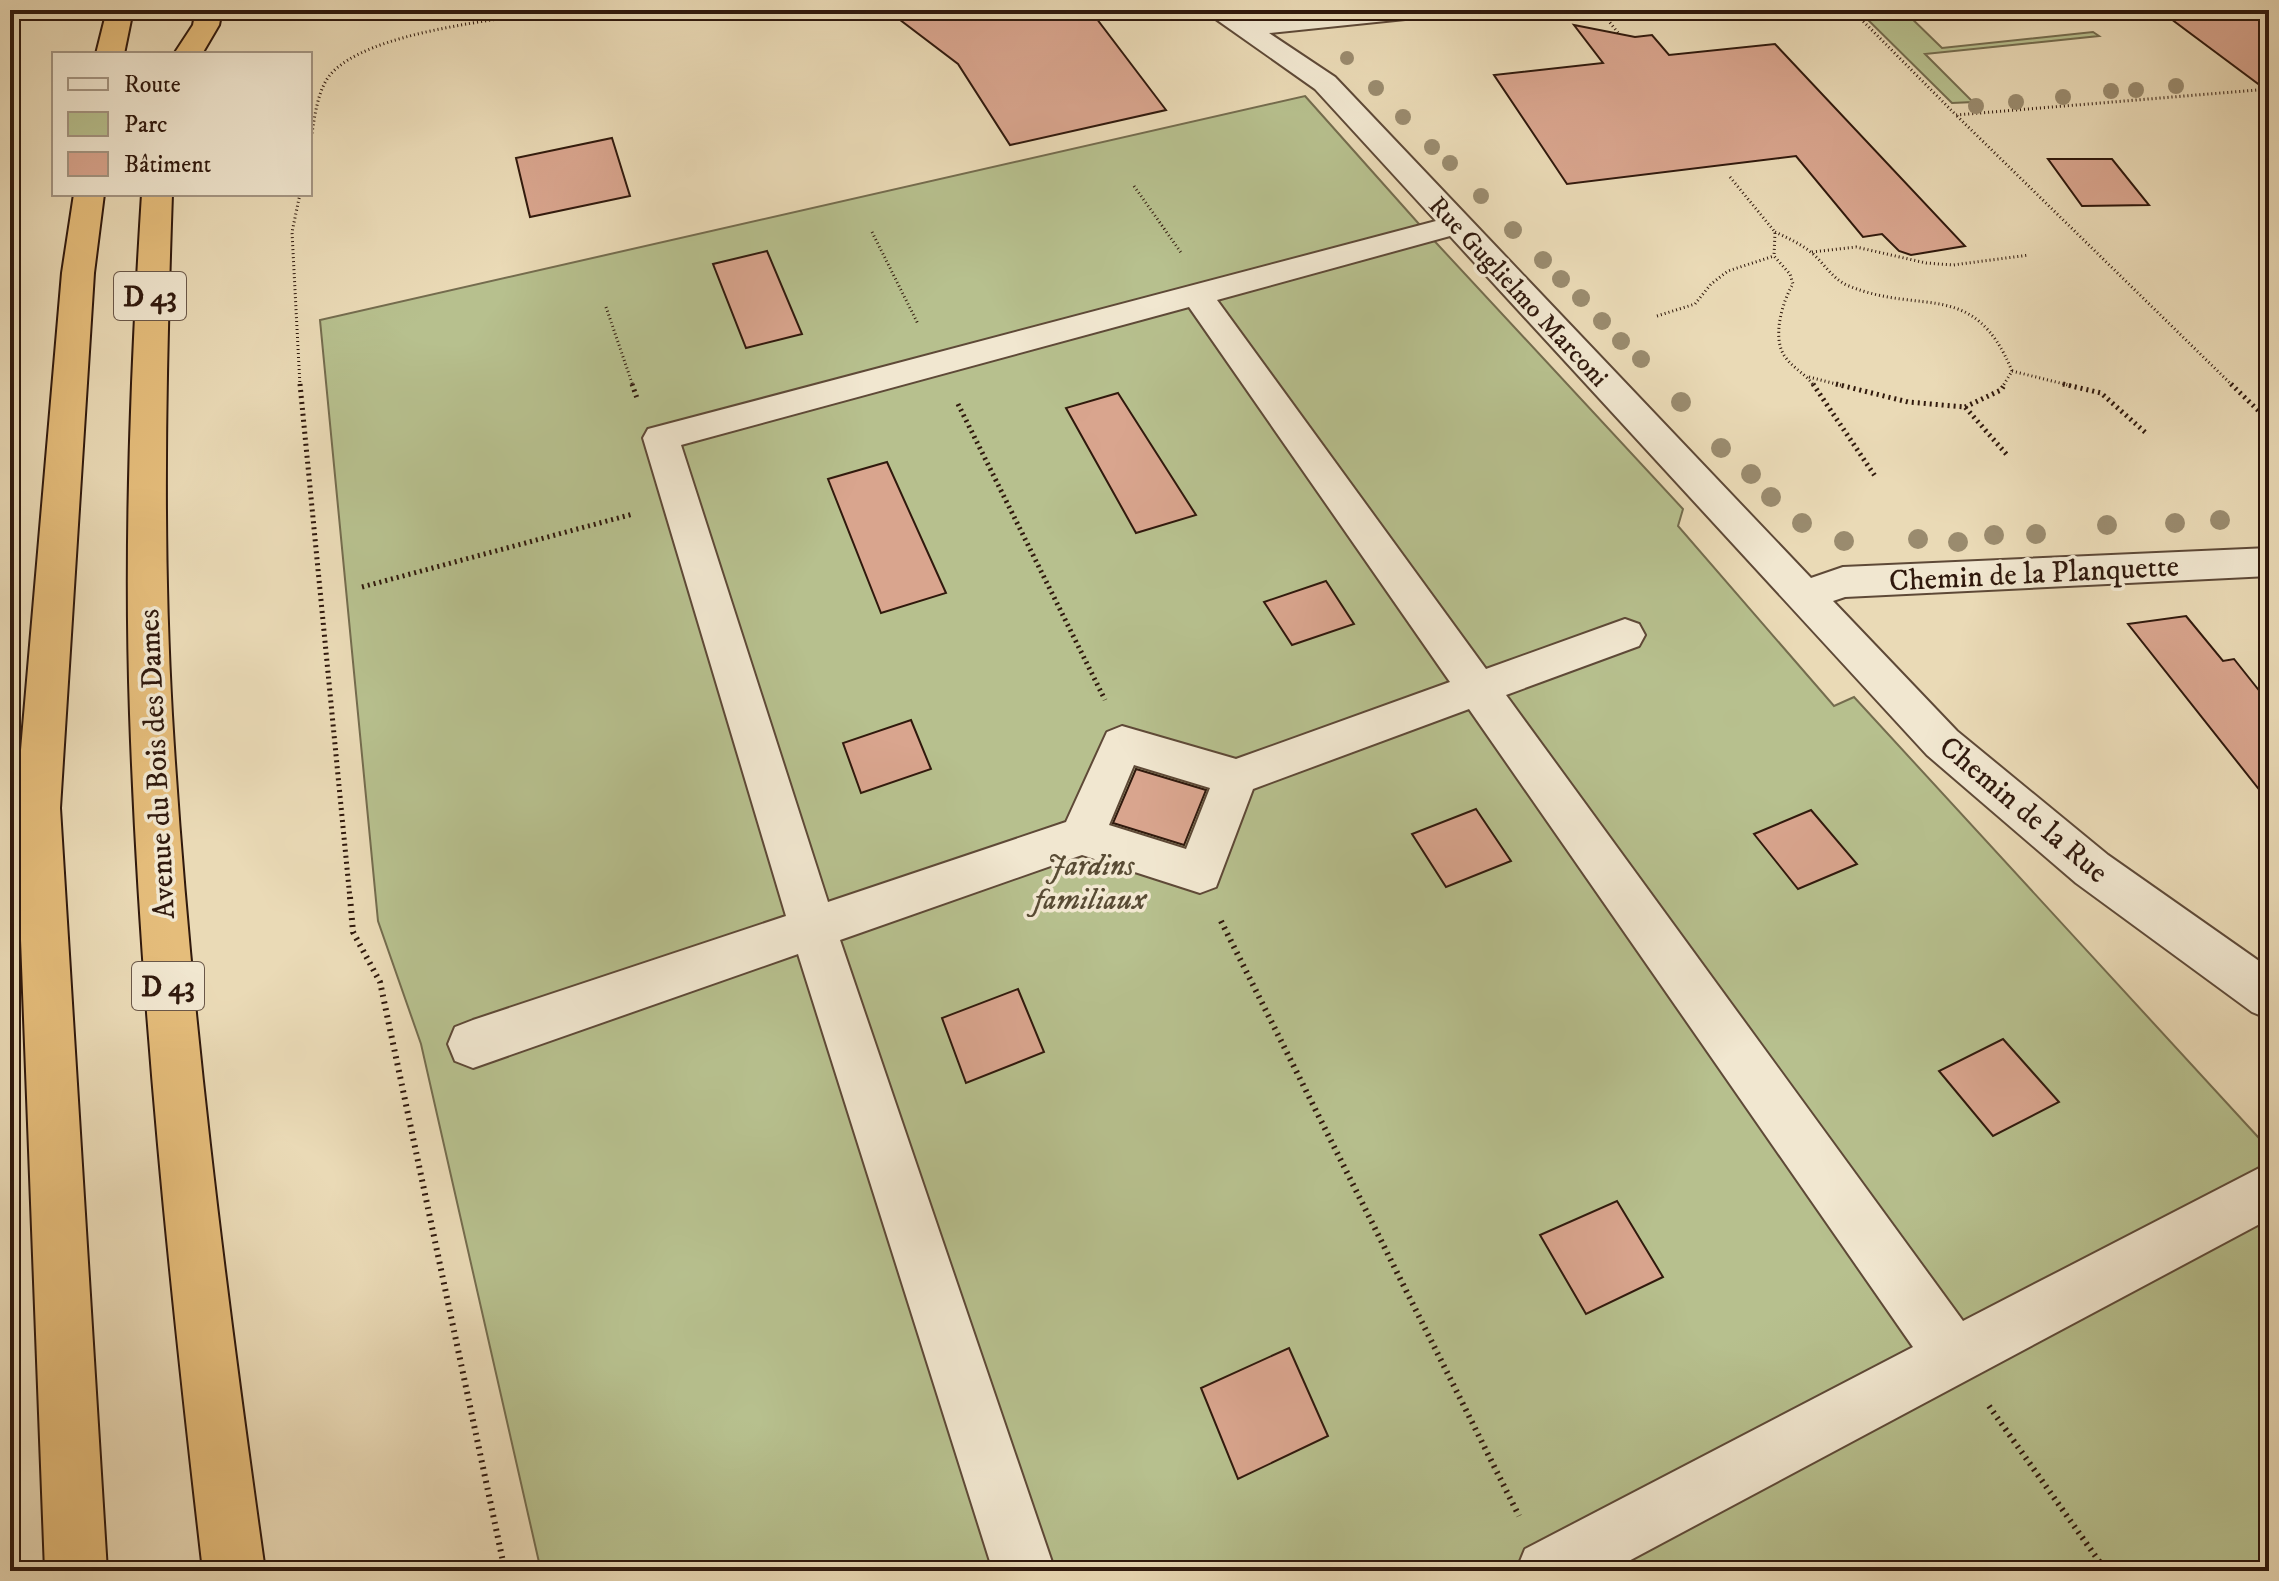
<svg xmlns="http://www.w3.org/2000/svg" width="2279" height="1581" font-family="'IM FELL DW Pica',serif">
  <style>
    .green { fill: #b7c08e; stroke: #746c4e; stroke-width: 2 }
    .building { fill: #d9a58e; stroke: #30190d; stroke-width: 2 }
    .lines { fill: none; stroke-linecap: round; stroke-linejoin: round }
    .minor-casing { stroke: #5e4937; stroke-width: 4 }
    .highway-casing { stroke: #30190d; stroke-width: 4 }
    .path-far2 { stroke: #30190d; stroke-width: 3; stroke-dasharray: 1 3; stroke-linecap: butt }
    .path-far1 { stroke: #30190d; stroke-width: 5; stroke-dasharray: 2 4; stroke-linecap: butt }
    .path { stroke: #30190d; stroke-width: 6; stroke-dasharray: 2 5; stroke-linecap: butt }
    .minor { fill: #f1e7d0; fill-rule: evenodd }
    .highway { fill: #e5bd7b; fill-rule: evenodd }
    .tree { fill: #9a8b6e }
    .labels { text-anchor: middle; stroke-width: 7; stroke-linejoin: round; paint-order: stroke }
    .far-street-label { font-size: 26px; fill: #30190d; stroke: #f1e7d0 }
    .shield { fill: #f1e7d0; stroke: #6a5748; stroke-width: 2 }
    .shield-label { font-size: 28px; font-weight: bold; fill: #30190d }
    .street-label { font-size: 30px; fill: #30190d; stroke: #f1e7d0 }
    .park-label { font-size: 30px; font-style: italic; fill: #584b34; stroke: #f1e7d0 }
  </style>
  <rect width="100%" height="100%" fill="#eadab6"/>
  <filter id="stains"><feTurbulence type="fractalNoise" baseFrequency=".0025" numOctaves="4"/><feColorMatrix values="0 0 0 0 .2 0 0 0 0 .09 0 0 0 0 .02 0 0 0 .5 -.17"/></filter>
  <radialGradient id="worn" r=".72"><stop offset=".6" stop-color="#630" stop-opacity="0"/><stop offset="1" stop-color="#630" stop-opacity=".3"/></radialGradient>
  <g class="green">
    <path d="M1858,10h45l39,38 151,-16 6,4 -174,18 48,48 -21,1z"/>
    <path d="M1305,96l122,137 256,276 -5,17 156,180 20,-9 415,452v422h-1728l-120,-527 -43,-123 -58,-601z"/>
  </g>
  <g class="building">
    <path d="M887,10h203l76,100 -156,35 -52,-81z"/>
    <path d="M2159,10h110v82z"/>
    <path d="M1574,25l61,12 17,-2 17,20 106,-11 190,202 -54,9 -12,-4 -17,-17 -19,3 -67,-81 -229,28 -73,-109 109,-12z"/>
    <path d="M612,138l18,58 -100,21 -14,-59z"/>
    <path d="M2048,159h64l37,46 -67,1z"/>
    <path d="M767,251l35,83 -56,14 -33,-84z"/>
    <path d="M1118,393l78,122 -60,18 -70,-125z"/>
    <path d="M887,462l59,131 -65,20 -53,-134z"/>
    <path d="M1326,581l28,43 -62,21 -28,-43z"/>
    <path d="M2186,616l37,45 11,-2 35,44v99l-141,-178z"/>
    <path d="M911,720l20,49 -70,24 -18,-50z"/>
    <path d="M1136,769l70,21 -22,55 -71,-22z"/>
    <path d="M1476,809l35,52 -65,26 -34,-53z"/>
    <path d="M1811,810l46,54 -59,25 -44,-55z"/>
    <path d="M1018,989l26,63 -78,31 -24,-65z"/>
    <path d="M2003,1039l56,63 -66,34 -54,-65z"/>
    <path d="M1617,1201l46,76 -77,37 -46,-79z"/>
    <path d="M1289,1348l39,88 -90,43 -37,-91z"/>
  </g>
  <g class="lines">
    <g class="minor-casing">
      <path id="minor" d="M1203,10h31l14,10 92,-10h88l-4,6 -9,2 -146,15 66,44 476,501 32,-11 426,-19v28l-424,21 -12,4 124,130 151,124 161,113v51l-17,-7 -176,-129 -149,-128 -477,-519 -233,64 269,369 139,-50 14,5 6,11 -6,11 -133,49 457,626 306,-158v56l-659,352h-94l9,-22 388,-202 -444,-638 -216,80 -37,98 -16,6 -118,-38 -242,85 215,631h-62l-195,-617 -325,114 -18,-7 -7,-17 7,-17 18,-7 313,-104 -143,-478 5,-9 788,-208 -121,-132zM1189,307l261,375 -214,77 -114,-33 -15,6 -41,90 -238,80 -147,-457zM1134,765l76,23 -24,61 -77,-24z"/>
    </g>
    <g class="highway-casing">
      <g id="highway">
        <path d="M107,10h26l-9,44h-28z"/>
        <path d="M196,10h26l-3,15 -17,29h-28l19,-29z"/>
        <path d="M74,194h30l-10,79 -34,535 47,763h-62l-29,-763 46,-535z"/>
        <path d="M142,194h30c-6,174 -10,347 0,521 17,287 53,571 93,856h-62c-33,-285 -63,-570 -73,-857 -6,-174 1,-347 12,-520z"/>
      </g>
    </g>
    <g class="path-far2">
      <path d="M1600,10l19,24"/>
      <path d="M1852,10l104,105 313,-26"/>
      <path d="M1957,116l276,270"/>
      <path d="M310,145c4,-21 6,-53 20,-70 37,-44 171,-55 227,-65"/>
      <path d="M1730,177l45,55 -1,24 16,18 3,10c-11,18 -22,56 -7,74 8,11 20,16 28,28"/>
      <path d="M1134,186l48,68"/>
      <path d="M300,194l-8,38 8,154"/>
      <path d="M872,232l46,92"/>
      <path d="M1775,232c13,6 26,12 37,21 13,11 21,27 37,33 73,30 125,-8 163,85l-9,15"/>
      <path d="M1812,252l44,-5 70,16 27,2 76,-10"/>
      <path d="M606,307l27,79"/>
      <path d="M1657,316l38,-12 16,-20 17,-13 46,-15"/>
      <path d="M2012,371l60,15"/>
      <path d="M1809,377l35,9"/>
    </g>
    <g class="path-far1">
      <path d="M300,384l50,515"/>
      <path d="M632,384l6,17"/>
      <path d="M1813,384l62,92"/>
      <path d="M1836,384l72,18 57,5 43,49"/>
      <path d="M2063,384l38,9 46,41"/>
      <path d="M2231,384l38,37"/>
      <path d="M958,404l147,296"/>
      <path d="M1965,407l36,-17 4,-6"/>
      <path d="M362,587l271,-73"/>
    </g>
    <g class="path">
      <path d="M350,897l3,35 27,50 125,589"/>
      <path d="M1221,921l298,595"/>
      <path d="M1989,1406l117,165"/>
    </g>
    <use href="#minor" class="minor"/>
    <use href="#highway" class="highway"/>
  </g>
  <g class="tree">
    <circle cx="1347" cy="58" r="7"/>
    <circle cx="2176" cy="86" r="8"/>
    <circle cx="1376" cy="88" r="8"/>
    <circle cx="2136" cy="90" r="8"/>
    <circle cx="2111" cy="91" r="8"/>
    <circle cx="2063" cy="97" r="8"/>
    <circle cx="2016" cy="102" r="8"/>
    <circle cx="1976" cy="106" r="8"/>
    <circle cx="1403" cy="117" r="8"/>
    <circle cx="1432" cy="147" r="8"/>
    <circle cx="1450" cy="163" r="8"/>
    <circle cx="1481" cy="196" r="8"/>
    <circle cx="1513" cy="230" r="9"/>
    <circle cx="1543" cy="260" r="9"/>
    <circle cx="1561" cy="279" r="9"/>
    <circle cx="1581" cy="298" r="9"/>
    <circle cx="1602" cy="321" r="9"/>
    <circle cx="1621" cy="341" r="9"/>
    <circle cx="1641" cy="359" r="9"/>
    <circle cx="1681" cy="402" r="10"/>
    <circle cx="1721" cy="448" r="10"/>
    <circle cx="1751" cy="474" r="10"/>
    <circle cx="1771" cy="497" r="10"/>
    <circle cx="2220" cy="520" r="10"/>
    <circle cx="1802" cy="523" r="10"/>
    <circle cx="2175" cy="523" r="10"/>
    <circle cx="2107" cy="525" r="10"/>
    <circle cx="2036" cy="534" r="10"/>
    <circle cx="1994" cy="535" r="10"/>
    <circle cx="1918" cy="539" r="10"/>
    <circle cx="1844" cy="541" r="10"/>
    <circle cx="1958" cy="542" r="10"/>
  </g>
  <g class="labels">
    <g class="far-street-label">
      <text transform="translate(1519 291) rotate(47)" y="9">Rue Guglielmo Marconi</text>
    </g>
    <g class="shield">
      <rect x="114" y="272" width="72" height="48" rx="6"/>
      <rect x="132" y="962" width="72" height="48" rx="6"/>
    </g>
    <g class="shield-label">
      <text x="150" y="306">D 43</text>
      <text x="168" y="996">D 43</text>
    </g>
    <g class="street-label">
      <text transform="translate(2034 573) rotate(-3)" y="10">Chemin de la Planquette</text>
      <text transform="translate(156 764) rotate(-93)" y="10">Avenue du Bois des Dames</text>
      <text transform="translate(2024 809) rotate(40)" y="10">Chemin de la Rue</text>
    </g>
    <g class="park-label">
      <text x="1090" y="875">Jardins<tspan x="1090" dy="34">familiaux</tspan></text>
    </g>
  </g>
  <rect width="2279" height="1581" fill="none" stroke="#eadab6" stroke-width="40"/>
  <rect x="12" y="12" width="2255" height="1557" fill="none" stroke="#30190d" stroke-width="4"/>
  <rect x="20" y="20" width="2239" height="1541" fill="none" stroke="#30190d" stroke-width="2"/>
  <rect x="52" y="52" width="260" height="144" fill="#f1e7d0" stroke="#a49582" stroke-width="2"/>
  <rect x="68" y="78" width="40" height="12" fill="#f1e7d0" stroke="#a49582" stroke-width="2"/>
  <text x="124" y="92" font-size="24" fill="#30190d">Route</text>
  <rect x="68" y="112" width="40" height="24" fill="#b7c08e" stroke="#a49582" stroke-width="2"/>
  <text x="124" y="132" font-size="24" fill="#30190d">Parc</text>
  <rect x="68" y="152" width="40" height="24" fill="#d9a58e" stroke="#a49582" stroke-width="2"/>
  <text x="124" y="172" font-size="24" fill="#30190d">Bâtiment</text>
  <rect width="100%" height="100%" filter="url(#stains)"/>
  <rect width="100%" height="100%" fill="url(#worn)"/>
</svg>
